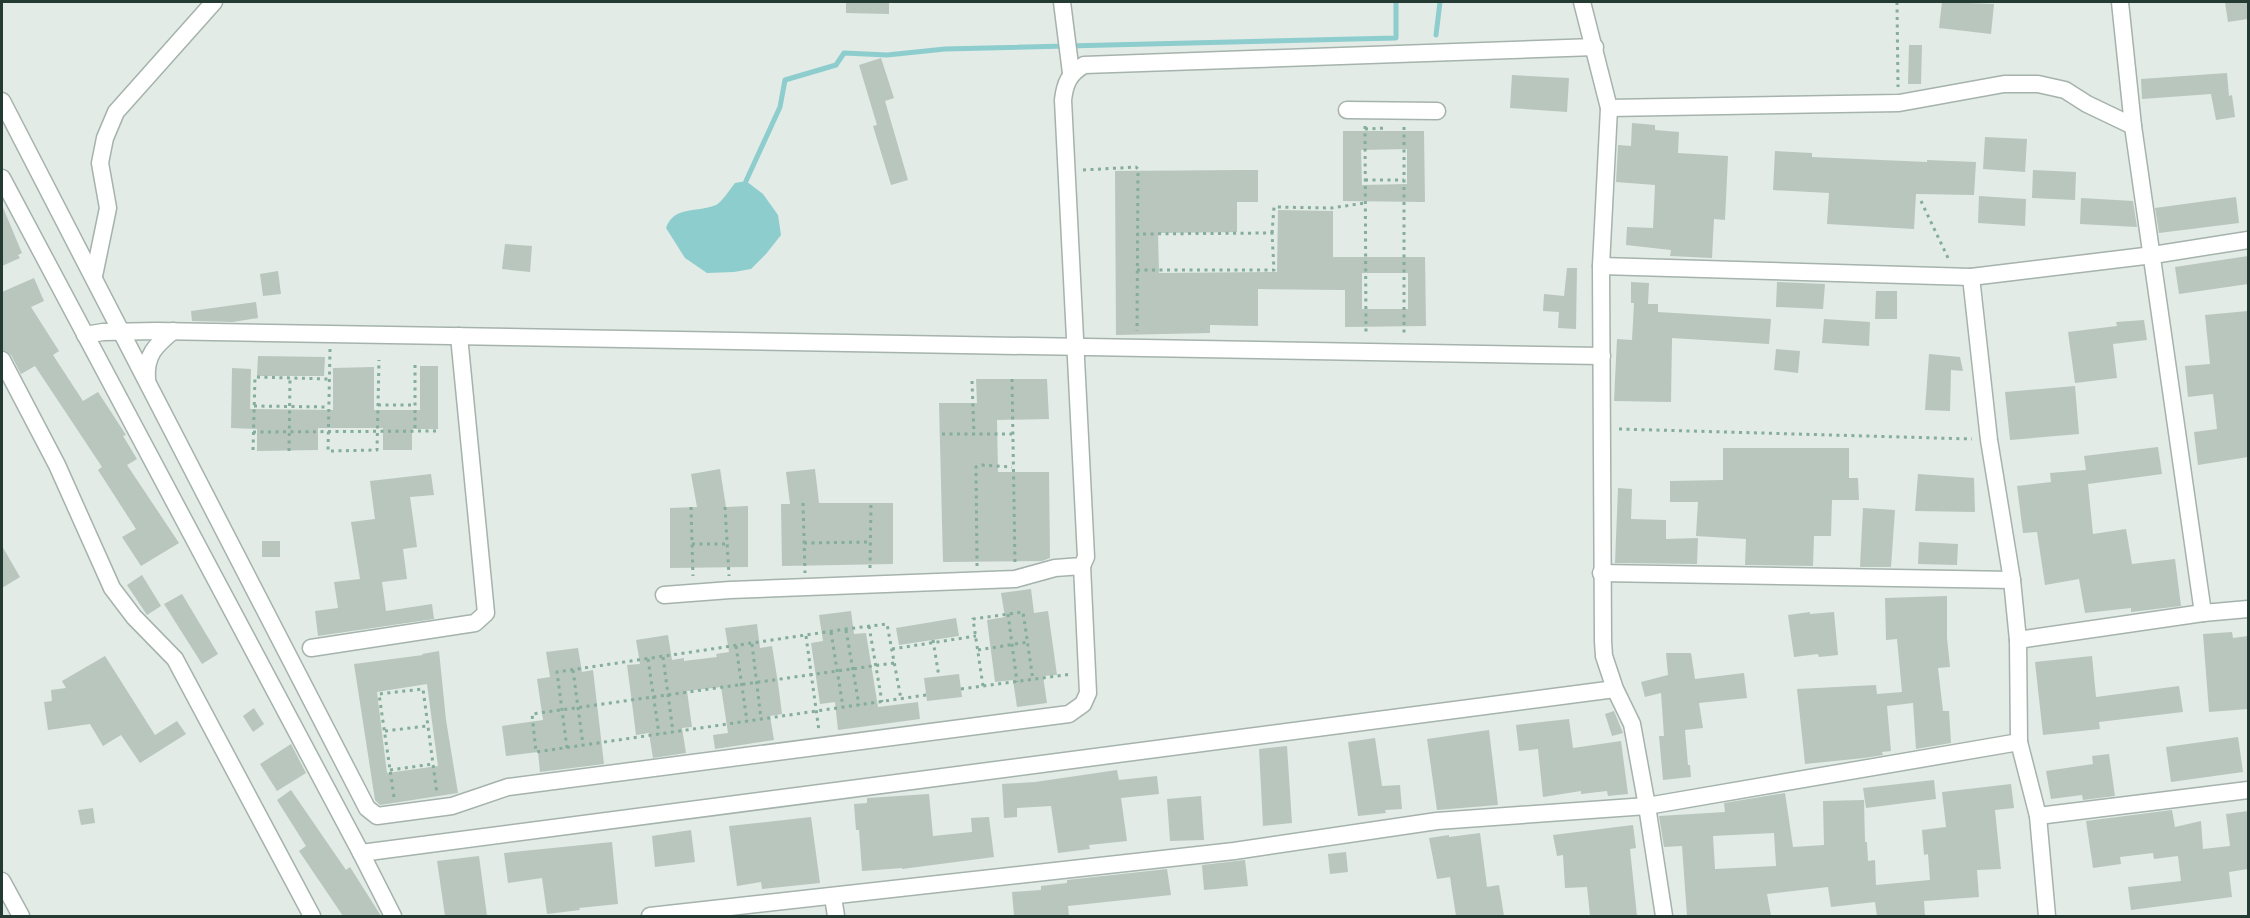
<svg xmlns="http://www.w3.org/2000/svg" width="2250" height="918" font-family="Montserrat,sans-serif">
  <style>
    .water { fill: #8dcdcd }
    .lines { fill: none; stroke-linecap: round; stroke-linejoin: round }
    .stream { stroke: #8dcdcd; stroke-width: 5 }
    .building { fill: #b8c6be; fill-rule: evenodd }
    .minor-casing { stroke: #a5b3ac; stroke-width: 19 }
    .path { stroke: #84ad9b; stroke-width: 3; stroke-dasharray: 3 4.5; stroke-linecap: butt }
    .minor { stroke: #fff; stroke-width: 16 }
  </style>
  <rect width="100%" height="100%" fill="#e2ebe6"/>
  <path class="water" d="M746,181l17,13 15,21 3,20 -15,19 -15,15 -17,3 -27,1 -22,-15 -19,-30c8,-23 32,-15 50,-23 7,-4 14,-16 19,-22z"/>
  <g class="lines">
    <g class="stream">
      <path d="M1436,35l4,-33"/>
      <path d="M746,181l34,-74 5,-27 51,-15 8,-12 43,2 58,-6 451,-11v-36"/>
    </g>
  </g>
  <g class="building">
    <path d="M846,2h43v12l-43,-1z"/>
    <path d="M1942,2l52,2 -3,30 -52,-6z"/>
    <path d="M2225,2h23v17l-20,3z"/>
    <path d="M1909,45h13l-1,39h-13z"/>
    <path d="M881,58l13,40 -9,3 23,79 -17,5 -18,-59 4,-1 -18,-60z"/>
    <path d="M2227,73l2,23 3,-1 3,22 -19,3 -5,-26 -69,5 -1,-20z"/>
    <path d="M1512,75l57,3 -2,34 -57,-4z"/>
    <path d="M1632,123l23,2v5l24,2 -1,21 50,3 -3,64 -11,-1 -2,39 -42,-2 1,-6 -45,-5 1,-18 26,1 2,-43 -39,-3 2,-37 13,1z"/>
    <path d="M1343,131h81l1,71 -82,-1zM1407,149v35l-45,1 -1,-35z"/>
    <path d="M1985,137l42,2 -2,33 -42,-3z"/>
    <path d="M1775,151l37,2v4l115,5v-2l49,2 -2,33 -58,-1 -2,35 -87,-5 2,-31 -56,-3z"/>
    <path d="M1242,170h16v32h-21v30l-79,1 1,40 118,-1 1,-62 55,1v46h92l1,69 -81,1v-37l-87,-1v37l-48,-1v8l-94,2 -1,-164zM1362,273h46v36h-46z"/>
    <path d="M2033,170l43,2 -1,28 -43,-2z"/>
    <path d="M1979,196l47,3 -1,27 -47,-3z"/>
    <path d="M2236,197l3,26 -80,10 -4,-25z"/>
    <path d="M2081,198l52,3 4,26 -57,-3z"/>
    <path d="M2,205l20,48 -4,2 2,3 -18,8z"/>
    <path d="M505,244l27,2 -2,26 -28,-3z"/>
    <path d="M2248,256v28l-69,10 -4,-27z"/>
    <path d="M1567,268h10l-1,61 -18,-1 1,-16 -16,-1 1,-17 20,2z"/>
    <path d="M278,271l3,23 -18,2 -3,-22z"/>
    <path d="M34,278l10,23 -13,6 28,44 -6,4 30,46 15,-9 28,43 -3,1 14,23 -10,6 52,78 -38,23 -19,-29 14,-8 -38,-59 4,-3 -67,-101 -14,8 -10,-19 -9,-5v-58z"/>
    <path d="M1631,282l18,1 -1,21h10v8l113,7 -2,25 -97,-6 -1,64 -57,-1 3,-62 15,1 2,-37h-3z"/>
    <path d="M1777,282l48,2 -2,25 -47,-2z"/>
    <path d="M1876,291h21v28h-22z"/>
    <path d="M256,302l2,16 -25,4 -41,-1 -1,-10z"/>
    <path d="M2248,311v146l-50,8 -4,-33 23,-3 -4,-35 -25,3 -3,-31 25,-2 -5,-49z"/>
    <path d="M1824,319l46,3 -1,24 -47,-3z"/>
    <path d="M2144,320l3,20 -34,4 4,34 -42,5 -7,-51 49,-6 -1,-4z"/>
    <path d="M1776,349l24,2 -2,22 -24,-3z"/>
    <path d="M1929,354l31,3 3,14 -12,-1 -1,41 -25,-1z"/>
    <path d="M258,356l67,1 -1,19h-67z"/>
    <path d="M420,366h18v63h-26v21h-29v-22h-65v22l-61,1v-22l-26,-1 1,-60 19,1 -1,40 83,1v-42l41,-1v43h46z"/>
    <path d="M976,379h71l2,40 -52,1 1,52h51l1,86 -8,3 -99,1 -4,-159h38z"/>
    <path d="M2075,386l4,48 -69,6 -5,-48z"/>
    <path d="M2158,447l4,27 -74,10 5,50 33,-5 6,35 43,-5 6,47 -50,6v-4l-46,5 -6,-34 -34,6 -8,-53 -14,1 -6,-47 34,-4 -1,-9 36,-3 -2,-14z"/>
    <path d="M1723,448h126v30h9l1,22h-27l-1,36h-17l-1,30 -68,-1 1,-26 -50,-3 2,-34h-28v-21l53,-1z"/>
    <path d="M720,469l6,38 22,-1v61l-78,1v-60l27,-1 -6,-33z"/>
    <path d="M815,469l4,34h74v61l-111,2 -1,-62h9l-4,-32z"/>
    <path d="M431,474l3,21 -24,2 7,50 -14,2 4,30 -25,3 4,29 46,-7 2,15 -116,17 -3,-25 23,-3 -4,-26 26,-3 -9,-57 24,-3 -5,-38z"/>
    <path d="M1918,474l56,4 1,34 -60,-1z"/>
    <path d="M1618,488l14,1 -1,30 35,1v19l32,-1 -1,26 -82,-1z"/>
    <path d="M1863,508l32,2 -4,57h-31z"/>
    <rect x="262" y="541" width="18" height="16"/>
    <path d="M1919,542l39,2 -1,21 -39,-1z"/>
    <path d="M2,546l18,31 -18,11z"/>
    <path d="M142,575l19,31 -14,9 -20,-30z"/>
    <path d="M1031,589l3,24 14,-2 9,64 -14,1 4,27 -30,4 -4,-27 -18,2 -8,-62 18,-3 -4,-24z"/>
    <path d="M182,594l36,60 -16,10 -38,-60z"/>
    <path d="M1947,596v42l3,29 -12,1 5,43h6l2,32 -35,6 -3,-46 -26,3 4,45 -9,1 1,3 -19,3 -59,6 -8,-75 79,-4 1,9 25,-2 -5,-53 -11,1 -1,-42z"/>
    <path d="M851,611l3,23 12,-1 12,74 40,-5 2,17 -82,11 -3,-28 -15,2 -9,-61 12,-2 -4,-26z"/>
    <path d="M1810,612v2l24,-2 4,43 -19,2 -1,-3 -24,3 -6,-42z"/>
    <path d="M956,618l3,18 -60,9 -3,-17z"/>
    <path d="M757,624l3,24 12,-2 6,37 4,31 -12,2 4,24 -59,9 -2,-14 15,-2 -7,-46 -34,4 5,36 -10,1 4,25 -33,5 -4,-25 -13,2 -4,-32 -5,-38 13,-1 -4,-24 32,-5 4,25 12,-2v3l33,-4 -1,-3 13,-2 -4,-24z"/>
    <path d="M2232,632l1,6 15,-2v73l-39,3 -6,-78z"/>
    <path d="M578,648l4,24 11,-2 11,94 -64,8 -2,-20 -32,4 -4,-30 41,-6 -6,-41 13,-2 -4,-25z"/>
    <path d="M439,651l7,69 12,73 -78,12 -5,-5 -21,-136 69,-9 -1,-1zM427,684l11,82 -51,7 -10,-81z"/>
    <path d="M1666,653h25l4,26 49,-6 3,25 -48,5 4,25 -18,2 3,35h2l1,12 -28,3 -4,-44h5l-3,-43 -16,4 -4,-15 27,-7z"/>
    <path d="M105,656l50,79 22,-14 9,13 -46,29 -19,-28 -18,11 -13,-22 -42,6 -4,-28 8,-1 -1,-11 15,-2 -4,-7z"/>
    <path d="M2092,656l4,41 83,-11 4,26 -84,10 1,7 -57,6 -8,-73z"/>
    <path d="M959,674l3,23 -35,4 -3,-23z"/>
    <path d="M254,708l10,16 -11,8 -10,-16z"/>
    <path d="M1614,711l9,22 -11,3 -7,-22z"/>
    <path d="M1569,719l4,29 48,-7 7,53 -20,2 -1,-5 -26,3v-3l-38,6 -5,-48 -19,2 -3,-26z"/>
    <path d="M1489,730l9,75 -61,5 -10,-71z"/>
    <path d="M2238,737l5,35 -72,10 -5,-35z"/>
    <path d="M1375,738l7,48 18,-1 2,24 -17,1 1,3 -28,3 -10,-74z"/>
    <path d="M291,744l15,29 -29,18 -17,-27z"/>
    <path d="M1287,746l5,77 -29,3 -4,-77z"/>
    <path d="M2109,754l6,42 -32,4 -1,-5 -31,4 -5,-28 47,-7 -1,-8z"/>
    <path d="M1117,770l2,10 38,-4 2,18 -38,4 6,43 -38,4 1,4 -32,4 -7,-47 -34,2v9l-13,1 -2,-34 33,-2z"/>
    <path d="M1934,780l2,19 -70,9 -3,-20z"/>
    <path d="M2011,784l3,24 -19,2 6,59 -24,1 2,27 -55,4 1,15h-48l-2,-14 -44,5 -3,-20 -61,7 4,22h-84l-5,-70 -18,1 -5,-31 66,-4 -1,-9 61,-10 8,54 31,-2 -1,-44 41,-1 1,42h2l1,19 7,-1 1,25 54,-5 -2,-26 -4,1 -2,-25 24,-3 -4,-35zM1774,833l2,33 -61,3 -2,-33z"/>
    <path d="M291,790l55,80 4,-3 31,49h-38l-44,-65 7,-5 -29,-46z"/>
    <path d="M929,794l4,42 39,-4 -1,-14 18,-1 5,40 -92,12v-1l-40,3 -3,-41h-3l-2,-26 13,-1v-5z"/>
    <path d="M1201,796l3,44 -34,1 -3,-42z"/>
    <path d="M93,808l2,15 -14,2 -3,-15z"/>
    <path d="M2172,810l3,17 26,-6 2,28 27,-3 -4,-32 22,-3v58l-19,3 3,25 -101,13 -3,-23 53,-6 -3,-25 -24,3 -1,-6 -33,4 1,7 -28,4 -7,-47z"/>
    <path d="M811,817l9,66 -58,6 -1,-7 -24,4 -8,-60z"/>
    <path d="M1633,825l3,23 -6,1 7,67h-47l-3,-29 -22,1 -2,-33 -6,1 -4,-21z"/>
    <path d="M691,830l4,32 -40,5 -3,-31z"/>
    <path d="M1480,833l7,54 12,-2 5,31h-48l-6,-39 -13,2 -8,-41 20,-3v2z"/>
    <path d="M612,842l6,62 -39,4 1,2 -33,4 -5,-36 -34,5 -4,-30z"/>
    <path d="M1346,852l2,20 -18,2 -2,-20z"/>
    <path d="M479,856l8,60h-42l-8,-55z"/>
    <path d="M1245,860l3,26 -44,4 -2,-25z"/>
    <path d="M1167,869l4,26 -103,11 1,10h-55l-2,-24 29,-2v-4l26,-3v-3z"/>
  </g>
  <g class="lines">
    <g class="minor-casing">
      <g id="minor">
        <path d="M1062,2l9,71"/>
        <path d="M1582,2l27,106 -8,158 2,375 1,15 11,33 17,35 15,82 17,110"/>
        <path d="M2120,2l13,124 70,487"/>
        <path d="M2,101l365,707 10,8 75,-10 56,-19 561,-73 14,-10 5,-11 -6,-127"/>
        <path d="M1609,108l290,-5 105,-19h34l27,6 22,14 46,22"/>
        <path d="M1347,110l90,1"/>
        <path d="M2,178l359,675 32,63"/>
        <path d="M1601,266l370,11 182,-22 95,-15"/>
        <path d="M94,276l14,-68 -8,-45 5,-25 11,-26 98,-110"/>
        <path d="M1971,277l18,163 23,140 6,60 1,102 19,74 9,100"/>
        <path d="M85,335l18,-3 54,-1 1445,25"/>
        <path d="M2,360l55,105 55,123 22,29 41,42 137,257"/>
        <path d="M147,379c-2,-24 9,-34 26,-48"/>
        <path d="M1601,573l411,7"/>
        <path d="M664,595l66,-5 285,-11 40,-11 27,-2 4,-9 -23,-457c2,-17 6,-26 21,-35l511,-18"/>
        <path d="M2018,640l185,-27 45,-4"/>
        <path d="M311,648l164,-25 11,-10 -27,-277"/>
        <path d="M2038,816l210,-26"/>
        <path d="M361,853l1254,-164"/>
        <path d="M2,881l19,35"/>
        <path d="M833,897l3,19"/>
        <path d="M650,916l584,-65 203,-30 210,-15 372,-64"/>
      </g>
    </g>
    <g class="path">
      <path d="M1897,2l1,85"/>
      <path d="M1365,126l1,209"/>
      <path d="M1404,127v209"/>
      <path d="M1365,129l22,-1"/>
      <path d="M1083,170l53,-3 2,2 -1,162"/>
      <path d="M1365,180h39"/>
      <path d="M1921,201l28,59"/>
      <path d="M1272,233l2,-26 57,1 34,-5"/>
      <path d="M1137,270h137l-2,-37 -135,1"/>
      <path d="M330,349l-2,102 49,-1 2,-90"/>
      <path d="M415,365v66"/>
      <path d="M1012,379l3,185"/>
      <path d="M972,381l2,53"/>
      <path d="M378,405h37"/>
      <path d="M254,406l75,1"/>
      <path d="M1619,429l353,10"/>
      <path d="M253,432l186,-1"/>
      <path d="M942,434h70"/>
      <path d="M253,450l2,-73 74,2"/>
      <path d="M289,451l1,-73"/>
      <path d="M803,503l2,70"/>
      <path d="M691,507l2,69"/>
      <path d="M725,507l4,69"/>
      <path d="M804,543l66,-1"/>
      <path d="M692,544h34"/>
      <path d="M977,566l-1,-99 6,-2 30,2"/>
      <path d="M870,568l1,-66"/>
      <path d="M1008,614l9,68"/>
      <path d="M869,626l13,76"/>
      <path d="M846,630l13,75"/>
      <path d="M831,632l12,75"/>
      <path d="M806,636l13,95"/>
      <path d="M933,640l6,37"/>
      <path d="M752,644l9,75"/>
      <path d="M736,646l11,75"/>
      <path d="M892,649l84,-13"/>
      <path d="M978,650l50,-8"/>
      <path d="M663,657l10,75"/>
      <path d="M648,659l11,75"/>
      <path d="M894,663l-362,51 4,38 390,-57"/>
      <path d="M573,670l10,75"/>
      <path d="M983,686l-10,-67 50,-7 10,68"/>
      <path d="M961,689l111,-15"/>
      <path d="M385,731l42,-5"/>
      <path d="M567,748l-10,-76 289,-43 41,-5 14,75"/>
      <path d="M390,770l43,-6"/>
      <path d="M394,797l-15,-103 44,-5 14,105"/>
    </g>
    <use href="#minor" class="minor"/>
  </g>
  <rect width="2250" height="918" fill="none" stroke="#233b32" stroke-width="6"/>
</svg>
